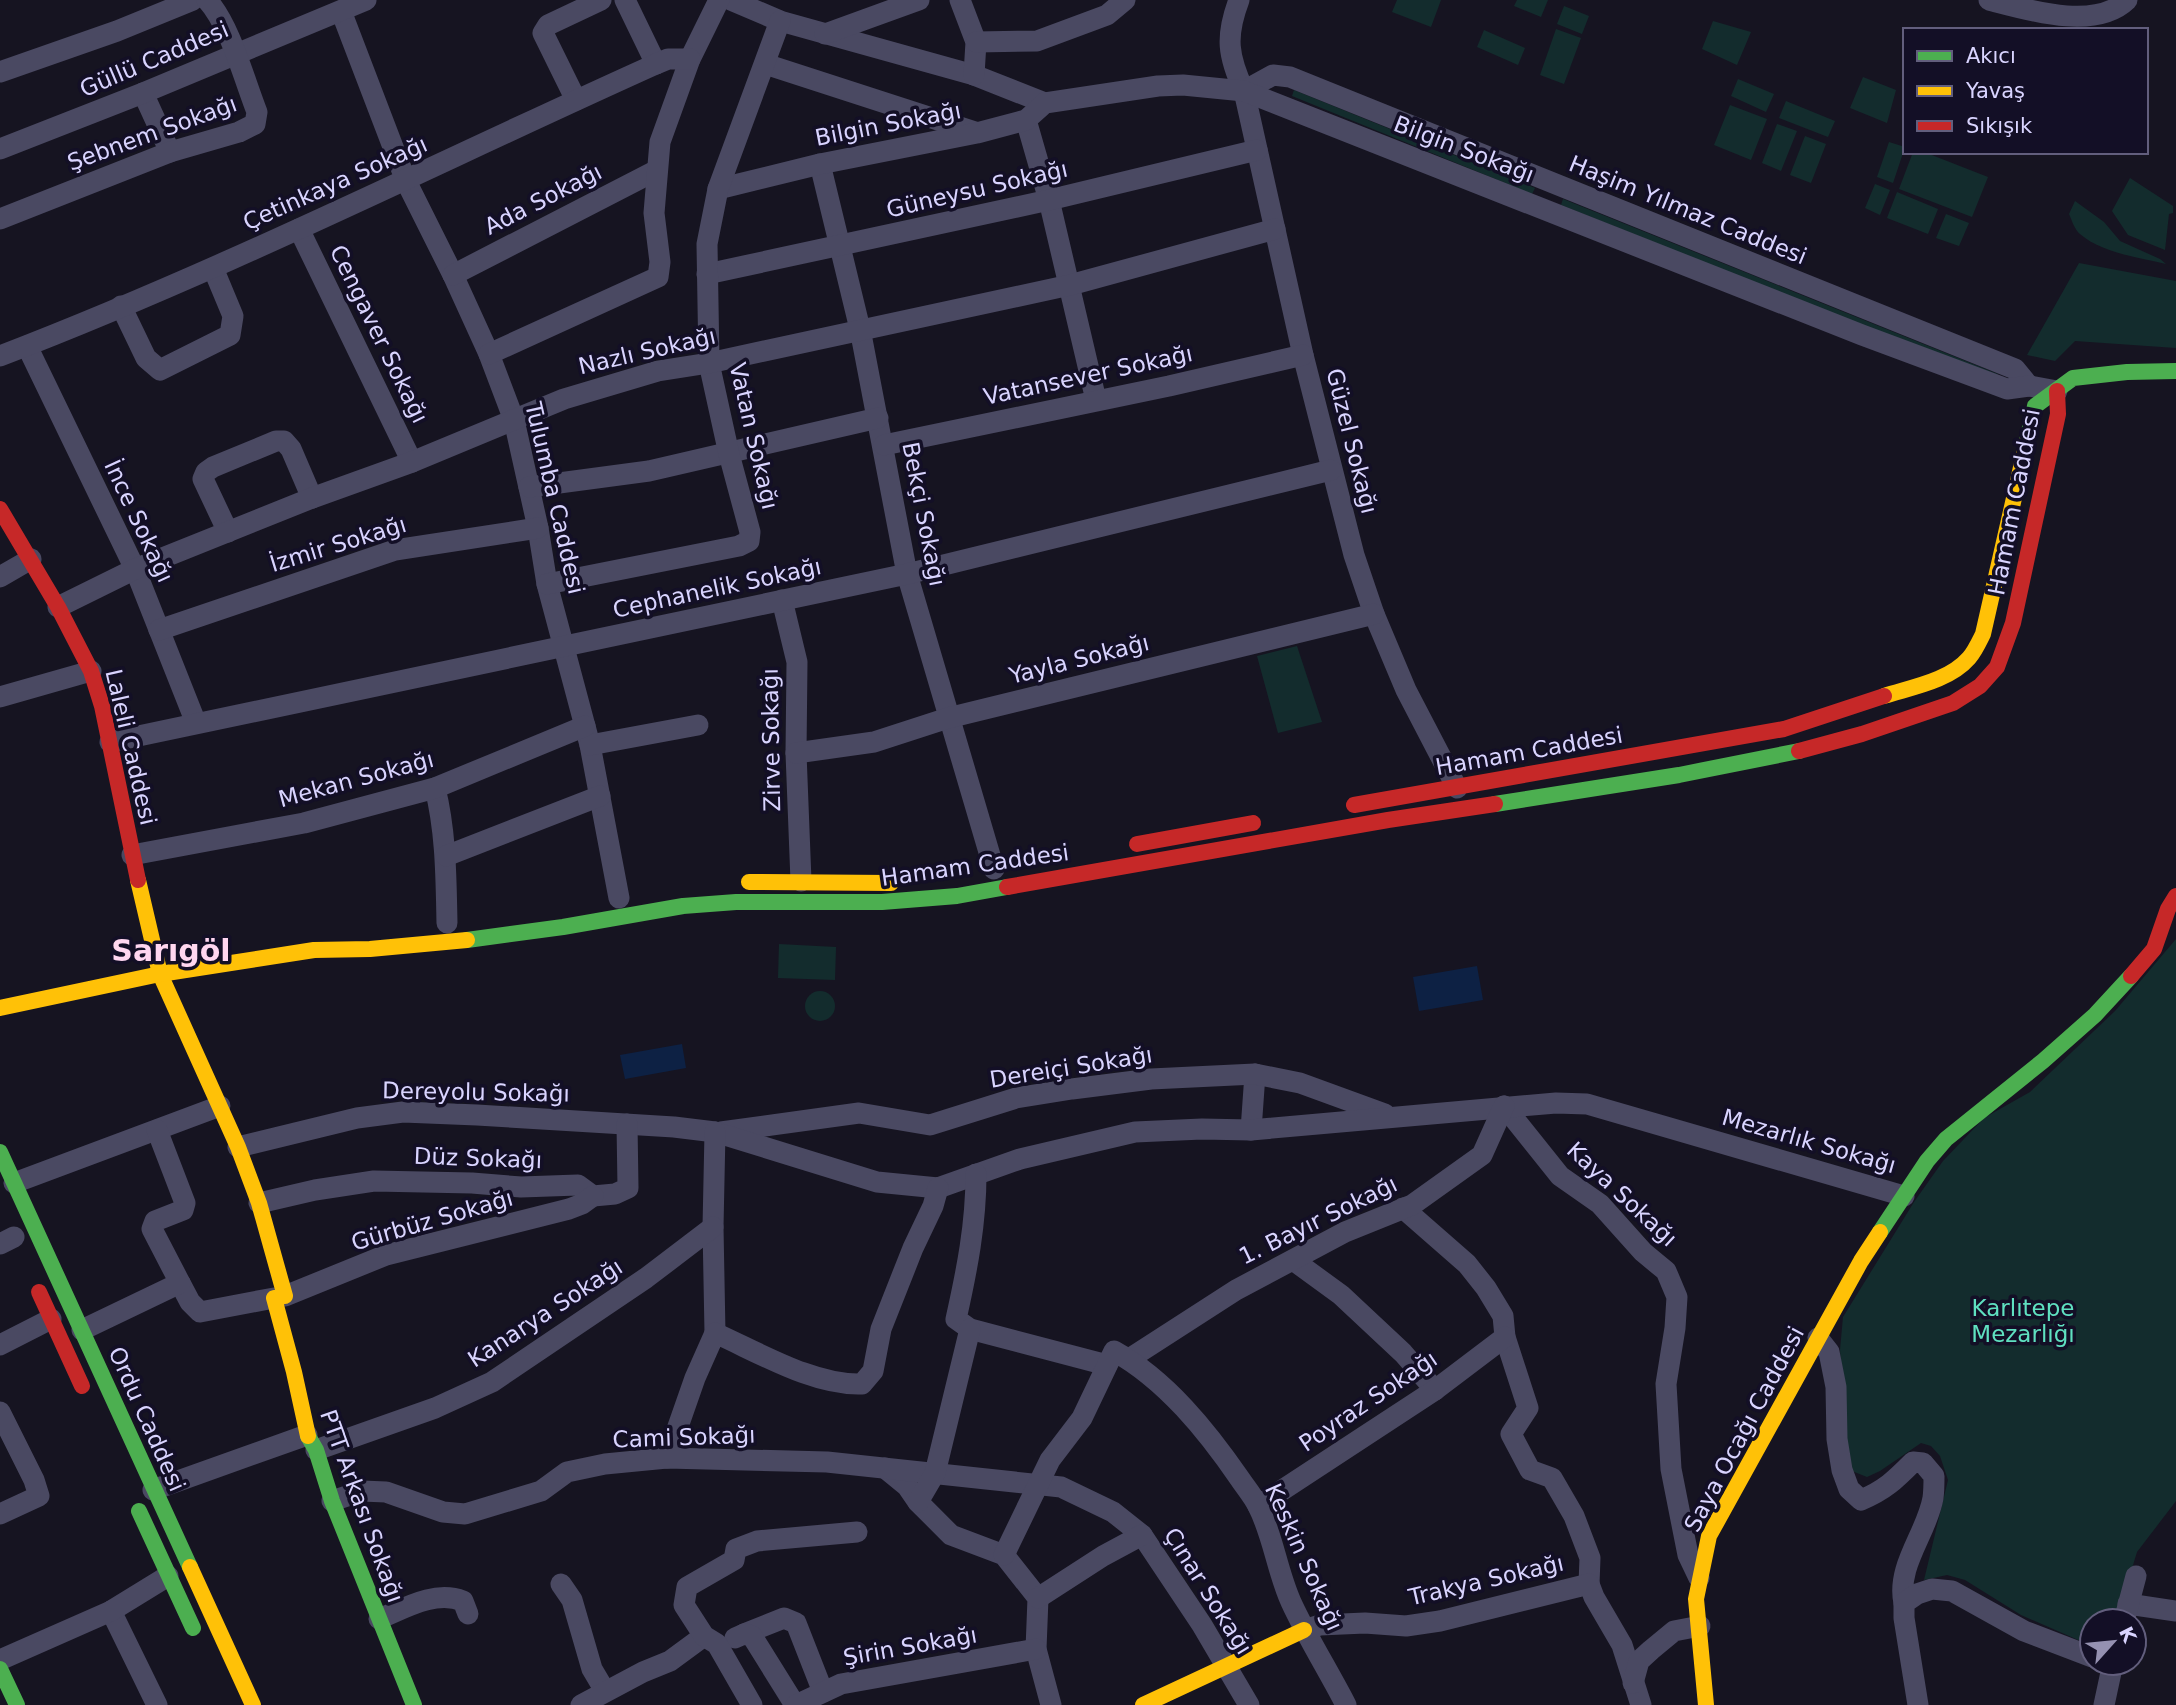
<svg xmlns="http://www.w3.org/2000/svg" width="2176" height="1705" font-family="'DejaVu Sans',sans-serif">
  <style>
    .green { fill: #132c2d }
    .water { fill: #0d2144 }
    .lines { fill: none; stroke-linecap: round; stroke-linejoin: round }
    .street { stroke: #4a4962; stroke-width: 21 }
    .fast { stroke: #4caf50; stroke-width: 16 }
    .slow { stroke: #ffc107; stroke-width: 16 }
    .jam { stroke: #c62828; stroke-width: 16 }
    .labels { text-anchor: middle; stroke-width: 7; stroke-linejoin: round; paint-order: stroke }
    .street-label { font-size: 23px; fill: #d9d4ff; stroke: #130f26 }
    .park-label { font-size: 23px; fill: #5fe0c0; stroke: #130f26 }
    .district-label { font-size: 30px; font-weight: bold; fill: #ffd6f0; stroke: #130f26 }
  </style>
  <rect width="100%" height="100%" fill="#161421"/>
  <g class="green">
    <path d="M1397,0h44l-10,27 -39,-15z"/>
    <path d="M1517,0h31l-7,17 -27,-11z"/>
    <path d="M1564,6l25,10 -7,18 -25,-10z"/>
    <path d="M1713,21l38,11 -14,33 -35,-16z"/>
    <path d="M1556,29l25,9 -17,46 -24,-9z"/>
    <path d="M1484,30l41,18 -7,17 -41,-18z"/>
    <path d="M1863,77l33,13 -9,33 -37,-15z"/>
    <path d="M1738,79l36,15 -8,18 -35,-16z"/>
    <path d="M1294,90l241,98 -3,6 -240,-98z"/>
    <path d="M1786,101l49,20 -7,16 -49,-19z"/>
    <path d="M1730,105l37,14 -16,41 -37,-15z"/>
    <path d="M1777,124l20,7 -16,40 -19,-8z"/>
    <path d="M1805,136l21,8 -15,39 -21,-8z"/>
    <path d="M1889,142l16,5 -12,36 -16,-6z"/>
    <path d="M1913,152h11l64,25 -16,40 -73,-28z"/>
    <path d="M2130,178l43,28v7l-4,1 -4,36 -37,-15 -16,-24z"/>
    <path d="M1875,184l15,6 -10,25 -15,-7z"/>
    <path d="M1897,192l41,17 -10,25 -41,-16z"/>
    <path d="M1563,199l435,175 -2,5 -435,-174z"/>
    <path d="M2075,201l29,21 16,19 40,18 6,5c-29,-7 -64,-11 -86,-30 -6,-5 -8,-14 -11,-20z"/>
    <path d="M1946,214l23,9 -10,23 -23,-8z"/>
    <path d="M2079,263l97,18v67l-101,-7 -20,20 -28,-6z"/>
    <path d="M1297,646l25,76 -44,11 -21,-77z"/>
    <path d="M2176,939v562l-39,51 -21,69h-24v25l-71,-31 -56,-35 -18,-5 -23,5 24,-100 -8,-24 -9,-10 -10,-3 -41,28 -13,6 -15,-6 -9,-25v-40l-3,-56 3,-33 71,-115 29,-41 41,-43 46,-26 85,-81z"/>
    <path d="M779,944l57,3 -1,33 -57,-2z"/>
    <circle cx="820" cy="1006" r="15"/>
  </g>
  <g class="water">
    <path d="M1477,966l6,34 -64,11 -6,-34z"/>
    <path d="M682,1044l4,24 -61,11 -5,-24z"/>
  </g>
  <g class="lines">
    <g class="street">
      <path d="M625,0l31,64"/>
      <path d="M731,0l49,21 194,54 71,28"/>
      <path d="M960,0l16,42 -2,33"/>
      <path d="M1239,0c-14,37 -11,56 5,91l59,264 51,200 20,59 32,76 51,98"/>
      <path d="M1989,0c39,10 106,31 138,0"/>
      <path d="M341,11l65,170 47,94 36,79 25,66 24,108 9,56 43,161 29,153"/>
      <path d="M825,34l94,-34"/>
      <path d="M976,42l61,-1 70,-26 18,-15"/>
      <path d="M765,64l210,68"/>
      <path d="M0,72l117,-41 76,-31"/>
      <path d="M1244,91l29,-16 17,2 725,292 14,17"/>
      <path d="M143,93l27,59"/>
      <path d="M576,100l-33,-67 5,-8 53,-25"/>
      <path d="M1026,120l23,80 47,200"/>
      <path d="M0,149l143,-56 223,-93"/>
      <path d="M820,164l40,165 47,245 87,295"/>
      <path d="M718,189l102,-25 157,-31 49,-13 19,-17 113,-17 25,-1 61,6 618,244 145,54 22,-3 28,5"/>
      <path d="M0,219l170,-67 69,-20 16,-8 2,-12c-13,-33 -27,-87 -50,-112"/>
      <path d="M299,229l113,233"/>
      <path d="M707,274l342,-74 208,-50"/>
      <path d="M453,275l204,-105"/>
      <path d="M121,306l25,52 14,12 70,-35 3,-19 -20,-48"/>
      <path d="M27,346l108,223 61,154"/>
      <path d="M489,354l169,-77 2,-15 -6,-49 6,-71 30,-83 29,-59"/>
      <path d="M0,356c224,-86 438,-194 656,-292l12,-5h22"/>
      <path d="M884,445l285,-59 134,-31"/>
      <path d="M529,487l120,-16 229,-53"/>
      <path d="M228,532l-25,-53 3,-7 7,-5 63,-26h8l7,8 21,49"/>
      <path d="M0,577l31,-18"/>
      <path d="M547,584l192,-38 10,-5 1,-9 -21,-78 -20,-91 -2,-119 11,-55 62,-168"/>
      <path d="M782,600l15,62 -1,91 5,128"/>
      <path d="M58,607l77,-38 177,-71 100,-36 152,-63 94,-28 51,-8 361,-78 205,-56"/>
      <path d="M159,630l236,-80 143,-22"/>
      <path d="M0,697l91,-26"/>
      <path d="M110,742l797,-168 424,-104"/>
      <path d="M590,745l108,-20"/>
      <path d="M796,753l78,-11 74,-24 426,-104"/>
      <path d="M435,788c11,44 11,89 12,135"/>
      <path d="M132,855l172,-32 131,-35 150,-62"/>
      <path d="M446,856l154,-60"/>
      <path d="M1504,1106l56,70 40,28 43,48 23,19 11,26 -2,31 -9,56 5,85 17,86 11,23"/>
      <path d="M1251,1130l4,-56"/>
      <path d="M721,1132l138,-19 71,12 86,-27 56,-9 79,-10 104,-5 45,9 85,31"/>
      <path d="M238,1147l119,-29 46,-6 74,3 197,12 41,5 162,50 61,6 82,-29 115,-27 67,-3 49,1 305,-27 31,1 317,92"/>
      <path d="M976,1174c0,50 -9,96 -20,145l14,10 137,36"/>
      <path d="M14,1183l206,-77"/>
      <path d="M259,1203l56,-13 59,-9 98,2 49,4 57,-2 15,11 22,-2 13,-6 -1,-64"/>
      <path d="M1403,1208l64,56 19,24 17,28 2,21 23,71 -17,26 19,36 22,8 22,38 16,42 -1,26"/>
      <path d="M0,1244l14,-7"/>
      <path d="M1293,1260l48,35 62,58 32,37"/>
      <path d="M180,1283l10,19 10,10 74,-14"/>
      <path d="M285,1296l101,-41 183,-46 13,-5 11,-8"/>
      <path d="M82,1330l98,-47 -28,-54 3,-8 28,-11 2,-7 -28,-73"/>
      <path d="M715,1333l-2,-106 2,-95"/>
      <path d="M1818,1338l11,14 7,35 1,52 5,31 7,19 12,11c24,-10 34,-20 52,-38l10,1 11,13c0,7 0,15 -1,22 -6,35 -37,68 -29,105"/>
      <path d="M0,1345l51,-26"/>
      <path d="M1129,1359l107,-69 109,-58 67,-27 70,-50 22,-49"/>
      <path d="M0,1412l34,68 5,16 -39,18"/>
      <path d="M316,1450l119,-42 57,-26 154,-104 67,-51"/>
      <path d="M667,1458l28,-80 20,-45c43,19 99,53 147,51l11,-13 8,-42 32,-81 20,-42 5,-18"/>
      <path d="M885,1468l22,18 11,16 33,33 53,20 34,43 -2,51 15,56"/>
      <path d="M153,1490l154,-55"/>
      <path d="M332,1501l30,-10 24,1 57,20 22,2 76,-23 26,-19 38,-8 62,-6 160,4 234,25 52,25 29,23 60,90 47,80"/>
      <path d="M918,1502l17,-29 35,-144"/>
      <path d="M1258,1506l177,-116 70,-53"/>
      <path d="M1004,1555l46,-95 32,-42 32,-67c52,29 93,80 126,128 6,9 13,17 18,27 15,29 19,65 33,96 16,35 37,68 55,103"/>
      <path d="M561,1584l11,16 20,69 13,22"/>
      <path d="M1038,1598l65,-42 39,-21"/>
      <path d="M2128,1604l48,7"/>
      <path d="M111,1611l46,94"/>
      <path d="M379,1619c26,-11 56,-29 84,-18l5,13"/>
      <path d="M2124,1621l12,-45"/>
      <path d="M1304,1630l16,-5 45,-2 41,3 34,-5 149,-37 5,13 28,48 19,60"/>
      <path d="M744,1634l40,-16 12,5 27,69"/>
      <path d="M735,1638l9,-4 8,2 43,69"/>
      <path d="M0,1660l111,-49 57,-35"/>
      <path d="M1633,1683l6,-22 12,-11 23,-19 26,-5"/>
      <path d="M581,1705l62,-33 27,-11 34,-25"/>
      <path d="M752,1705l-35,-61 -13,-8 -20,-31 3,-18 47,-27 2,-11 21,-8 100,-9"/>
      <path d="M796,1705l45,-21 195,-35"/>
      <path d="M1918,1705l-14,-87v-15l13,-9 15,-5 20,2 72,40 68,26"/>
      <path d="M2104,1705l9,-42"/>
    </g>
    <g class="fast">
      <path d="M2027,441l8,-35 38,-28 54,-6 49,-1"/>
      <path d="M1495,804l184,-29 120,-24"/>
      <path d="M467,940l96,-13 120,-21 53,-4h146l75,-6 50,-9"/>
      <path d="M0,1152l190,415"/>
      <path d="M1880,1232l47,-71 19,-22 97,-78 52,-46 36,-39"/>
      <path d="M308,1436l8,14 16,51 82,204"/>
      <path d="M139,1511l54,117"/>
      <path d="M0,1669l17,36"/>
    </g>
    <g class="slow">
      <path d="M1884,696c28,-9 65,-15 85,-38 6,-7 10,-16 14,-24l44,-193"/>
      <path d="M138,880l22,94 78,173 21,56 26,93 -11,2 20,74 14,64"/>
      <path d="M749,882l142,1"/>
      <path d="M0,1008l160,-34 154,-24 56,-1 97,-9"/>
      <path d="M190,1567l63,138"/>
      <path d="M1143,1705l161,-75"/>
      <path d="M1706,1705l-10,-106 13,-63 152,-275 19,-29"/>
    </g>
    <g class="jam">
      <path d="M0,509l58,98 33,64 11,35 36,174"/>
      <path d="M1799,751l63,-17 91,-31 27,-17 17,-19 16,-44 45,-209 -1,-23"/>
      <path d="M1354,805l430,-76 100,-33"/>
      <path d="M1137,844l116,-21"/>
      <path d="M1007,887l381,-67 107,-16"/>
      <path d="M2131,976l23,-27 14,-40 8,-13"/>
      <path d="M39,1292l43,94"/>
    </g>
  </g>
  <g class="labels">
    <g class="street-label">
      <text transform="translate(154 59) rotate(-23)" y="8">Güllü Caddesi</text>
      <text transform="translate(888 124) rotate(-11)" y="8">Bilgin Sokağı</text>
      <text transform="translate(152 133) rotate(-20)" y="8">Şebnem Sokağı</text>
      <text transform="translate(1464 149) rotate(21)" y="8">Bilgin Sokağı</text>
      <text transform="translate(335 183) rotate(-24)" y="8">Çetinkaya Sokağı</text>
      <text transform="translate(977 189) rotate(-13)" y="8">Güneysu Sokağı</text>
      <text transform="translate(543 199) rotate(-27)" y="8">Ada Sokağı</text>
      <text transform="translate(1688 210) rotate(22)" y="8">Haşim Yılmaz Caddesi</text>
      <text transform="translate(379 334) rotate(64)" y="8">Cengaver Sokağı</text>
      <text transform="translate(647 351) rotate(-13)" y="8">Nazlı Sokağı</text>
      <text transform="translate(1088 375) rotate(-12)" y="8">Vatansever Sokağı</text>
      <text transform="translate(754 436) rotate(77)" y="8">Vatan Sokağı</text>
      <text transform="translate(1352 441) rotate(76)" y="8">Güzel Sokağı</text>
      <text transform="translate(555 498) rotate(77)" y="8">Tulumba Caddesi</text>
      <text transform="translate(2014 502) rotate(-79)" y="8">Hamam Caddesi</text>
      <text transform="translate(924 514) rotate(79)" y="8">Bekçi Sokağı</text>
      <text transform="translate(139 521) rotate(65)" y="8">İnce Sokağı</text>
      <text transform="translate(338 544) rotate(-17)" y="8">İzmir Sokağı</text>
      <text transform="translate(717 588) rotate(-12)" y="8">Cephanelik Sokağı</text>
      <text transform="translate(1079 659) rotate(-14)" y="8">Yayla Sokağı</text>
      <text transform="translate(771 740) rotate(-91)" y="8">Zirve Sokağı</text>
      <text transform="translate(131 747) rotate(77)" y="8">Laleli Caddesi</text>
      <text transform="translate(1529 751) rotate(-10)" y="8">Hamam Caddesi</text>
      <text transform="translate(356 779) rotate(-15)" y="8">Mekan Sokağı</text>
      <text transform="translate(975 865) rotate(-8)" y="8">Hamam Caddesi</text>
      <text transform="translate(1071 1067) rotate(-9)" y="8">Dereiçi Sokağı</text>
      <text transform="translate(476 1092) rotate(1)" y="8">Dereyolu Sokağı</text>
      <text transform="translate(1809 1141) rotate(16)" y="8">Mezarlık Sokağı</text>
      <text transform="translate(478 1158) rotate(2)" y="8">Düz Sokağı</text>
      <text transform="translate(1622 1194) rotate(43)" y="8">Kaya Sokağı</text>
      <text transform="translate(432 1220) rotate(-16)" y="8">Gürbüz Sokağı</text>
      <text transform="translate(1318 1220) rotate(-26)" y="8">1. Bayır Sokağı</text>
      <text transform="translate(545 1313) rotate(-33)" y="8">Kanarya Sokağı</text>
      <text transform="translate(1368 1401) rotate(-34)" y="8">Poyraz Sokağı</text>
      <text transform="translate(147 1419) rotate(66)" y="8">Ordu Caddesi</text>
      <text transform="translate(1744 1429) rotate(-62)" y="8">Saya Ocağı Caddesi</text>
      <text transform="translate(684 1437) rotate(-2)" y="8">Cami Sokağı</text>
      <text transform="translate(362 1506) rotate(70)" y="8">PTT Arkası Sokağı</text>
      <text transform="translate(1304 1557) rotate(66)" y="8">Keskin Sokağı</text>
      <text transform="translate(1486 1580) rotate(-13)" y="8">Trakya Sokağı</text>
      <text transform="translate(1208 1591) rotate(58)" y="8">Çınar Sokağı</text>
      <text transform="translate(910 1646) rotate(-10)" y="8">Şirin Sokağı</text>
    </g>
    <g class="park-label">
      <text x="2023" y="1316">Karlıtepe<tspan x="2023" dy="26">Mezarlığı</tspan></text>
    </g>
    <g class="district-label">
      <text x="171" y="961">Sarıgöl</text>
    </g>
  </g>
  <rect x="1903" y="28" width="245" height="126" fill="#130f26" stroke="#625e7d" stroke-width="2"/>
  <rect x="1917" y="51" width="35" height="10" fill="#4caf50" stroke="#625e7d" stroke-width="2"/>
  <text x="1966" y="63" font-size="21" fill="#d9d4ff">Akıcı</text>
  <rect x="1917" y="86" width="35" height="10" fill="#ffc107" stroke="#625e7d" stroke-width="2"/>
  <text x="1966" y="98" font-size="21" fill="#d9d4ff">Yavaş</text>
  <rect x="1917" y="121" width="35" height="10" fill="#c62828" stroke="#625e7d" stroke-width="2"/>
  <text x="1966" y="133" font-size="21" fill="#d9d4ff">Sıkışık</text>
  <g transform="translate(2113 1642) rotate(63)"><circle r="33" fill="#130f26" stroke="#625e7d" stroke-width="2"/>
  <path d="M0-5L12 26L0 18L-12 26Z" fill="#9591b1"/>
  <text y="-10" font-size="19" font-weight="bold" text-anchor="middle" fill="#d9d4ff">K</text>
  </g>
</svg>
